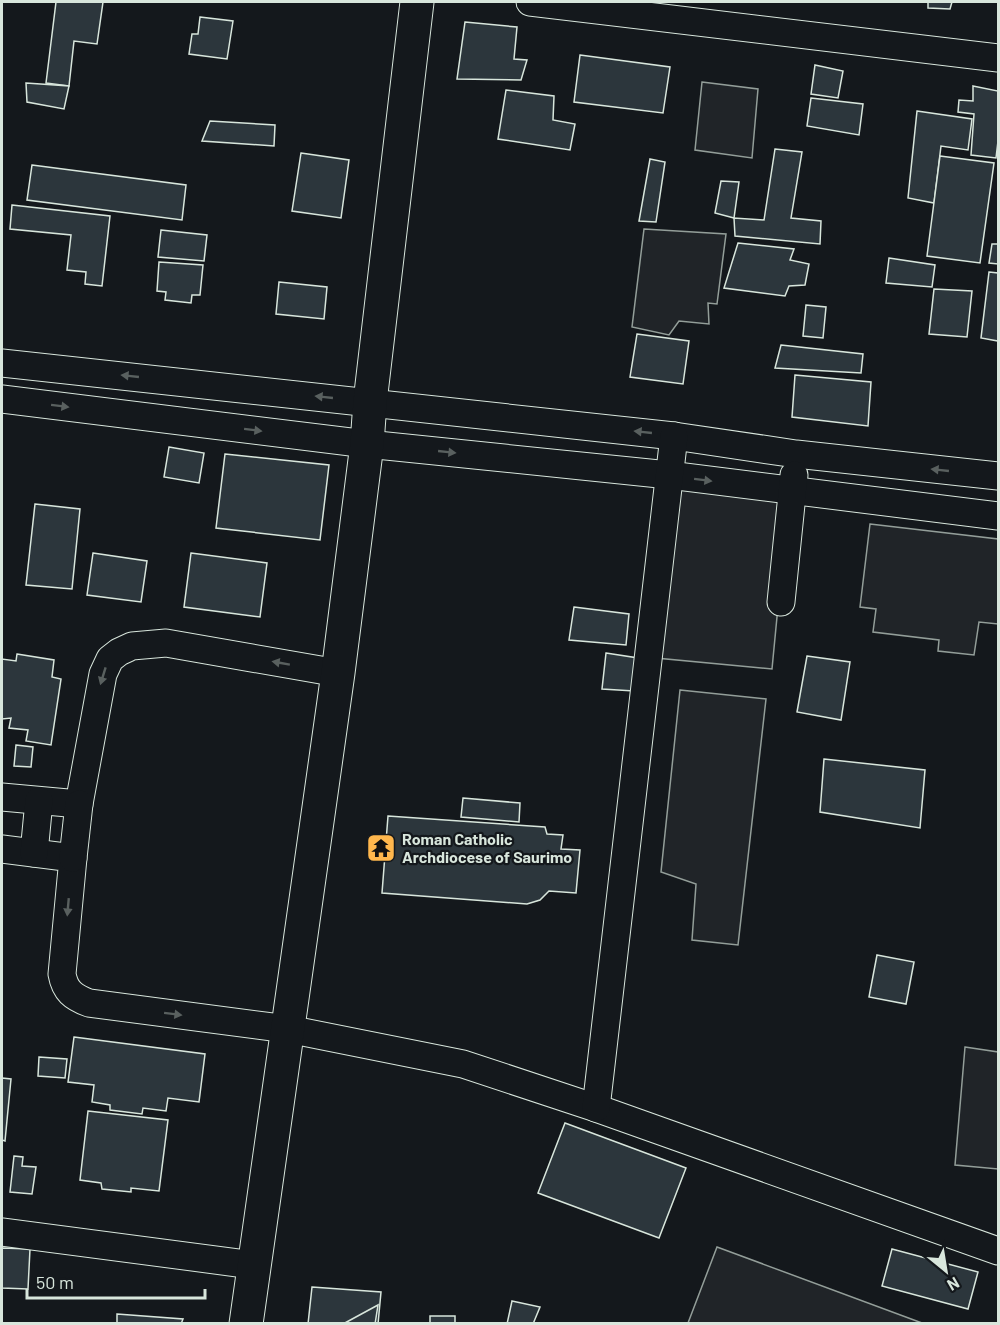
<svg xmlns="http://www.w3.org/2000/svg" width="1000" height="1325" font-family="Barlow,sans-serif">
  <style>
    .green { fill: #202428; stroke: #939e99; stroke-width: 1.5 }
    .building { fill: #2c363c; stroke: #d8e6dc; stroke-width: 1.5 }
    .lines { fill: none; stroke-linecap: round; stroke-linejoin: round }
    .minor-casing { stroke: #d8e6dc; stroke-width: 29 }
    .major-casing { stroke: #d8e6dc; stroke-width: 35 }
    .minor { stroke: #14181c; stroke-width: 27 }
    .major { stroke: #14181c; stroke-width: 33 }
    .oneway { fill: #59605f }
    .labels { text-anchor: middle; stroke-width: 4.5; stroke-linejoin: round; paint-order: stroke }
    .poi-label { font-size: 16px; font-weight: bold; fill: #d8e6dc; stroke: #14181c; text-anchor: start }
  </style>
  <rect width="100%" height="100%" fill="#14181c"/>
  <g class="green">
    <path d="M702,82l56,7 -6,69 -57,-8z"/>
    <path d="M644,229l82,5 -9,70 -9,-1 1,21 -30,-3 -10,14 -37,-8z"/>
    <path d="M673,482l116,10 -17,177 -116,-11z"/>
    <path d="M870,524l128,15v85l-19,-2 -5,33 -36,-4 1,-11 -66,-8 3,-23 -16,-2z"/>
    <path d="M680,690l86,9 -28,246 -46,-5 4,-56 -35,-12z"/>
    <path d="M965,1047l33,5v117l-43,-4z"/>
    <path d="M717,1247l205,76h-234z"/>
  </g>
  <g class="building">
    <path d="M56,2h47l-6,42 -23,-3 -5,45 -23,-3z"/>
    <path d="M928,2h24l-2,7 -22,-1z"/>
    <path d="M200,17l33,4 -6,38 -38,-5 3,-20h6z"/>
    <path d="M465,22l52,5 -3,32 13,1 -6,20 -64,-1z"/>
    <path d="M580,55l90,12 -7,46 -89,-11z"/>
    <path d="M815,65l28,6 -5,27 -27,-4z"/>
    <path d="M26,83l43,3 -5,23 -37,-7z"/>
    <path d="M973,86l25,5v50l-2,17 -25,-3 3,-41 -16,-2 1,-12 14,1z"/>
    <path d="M506,90l48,6 -1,24 22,4 -5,26 -72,-11z"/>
    <path d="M811,98l52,6 -4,31 -52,-9z"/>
    <path d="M917,111l55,8 -4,31 -27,-4 -7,57 -26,-5z"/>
    <path d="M210,121l65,4 -1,21 -72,-5z"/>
    <path d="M775,149l27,3 -11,66 30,3 -1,23 -85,-8 -1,-18 30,2z"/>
    <path d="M301,153l48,7 -8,58 -49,-7z"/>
    <path d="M940,156l54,7 -14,100 -53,-7z"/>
    <path d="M650,159l15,3 -9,60 -17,-1z"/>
    <path d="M32,165l154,20 -4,35 -155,-20z"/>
    <path d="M721,181l18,1 -5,36 -19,-5z"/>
    <path d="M12,205l98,11 -8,70 -17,-2 1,-12 -19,-2 4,-35 -61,-6z"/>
    <path d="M161,230l46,5 -3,26 -46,-4z"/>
    <path d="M738,243l56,6 -4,11 19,4 -4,21 -16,1 -4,10 -61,-8z"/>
    <path d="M992,244h6v20l-9,-1z"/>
    <path d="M889,258l46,7 -3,22 -46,-4z"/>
    <path d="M159,262l44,3 -3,30h-8l-1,8 -26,-3 1,-8 -9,-1z"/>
    <path d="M989,272l9,1v68l-17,-3z"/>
    <path d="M279,282l48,5 -3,32 -48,-5z"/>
    <path d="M934,289l38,2 -5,46 -38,-3z"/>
    <path d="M806,305l20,2 -3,31 -20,-2z"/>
    <path d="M637,334l52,7 -6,43 -53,-7z"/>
    <path d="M781,345l82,9 -2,19 -86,-5z"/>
    <path d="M795,375l76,7 -3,44 -76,-9z"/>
    <path d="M169,447l35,6 -5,30 -35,-6z"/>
    <path d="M225,454l104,11 -9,75 -104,-12z"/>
    <path d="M35,504l45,5 -8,80 -46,-4z"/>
    <path d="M93,553l54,8 -6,41 -54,-7z"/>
    <path d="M191,553l76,10 -7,54 -76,-10z"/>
    <path d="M574,607l55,7 -3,31 -57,-5z"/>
    <path d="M606,653l32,5 -4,33 -32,-2z"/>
    <path d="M17,654l37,6 -2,17 9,2 -10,66 -25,-4 2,-11 -19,-2 2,-10 -9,1v-60l14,2z"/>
    <path d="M807,656l43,6 -9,58 -44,-8z"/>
    <path d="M16,745l17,2 -2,20 -17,-1z"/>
    <path d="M824,759l101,11 -5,58 -100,-16z"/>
    <path d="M463,798l57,5 -1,19 -58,-5z"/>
    <path d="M388,816l157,11 2,7 16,1 -2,14 19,1 -4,43 -27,-2 -9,9 -13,4 -145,-11z"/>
    <path d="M877,955l37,7 -8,42 -37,-7z"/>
    <path d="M74,1037l131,17 -6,48 -31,-4 -2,13 -23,-3 -1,6 -32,-4v-5l-18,-3 2,-17 -26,-3z"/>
    <path d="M39,1057l28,2 -2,19 -27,-2z"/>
    <path d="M2,1078l9,1 -6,62 -3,-1z"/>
    <path d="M88,1111l80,9 -9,71 -28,-3v4l-29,-3 -1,-6 -21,-3z"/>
    <path d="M565,1123l121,45 -27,70 -121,-45z"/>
    <path d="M14,1156l9,1 -1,9 14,1 -4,27 -22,-2z"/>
    <path d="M2,1248l28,1 -2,40 -26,-1z"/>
    <path d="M892,1249l86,23 -10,37 -86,-23z"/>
    <path d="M312,1287l69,5 -3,32h-70z"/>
    <path d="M512,1301l28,6 -7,17h-26z"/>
    <path d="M378,1305l-3,19h-32z"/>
    <path d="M117,1314l66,5 -2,5h-64z"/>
    <rect x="430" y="1316" width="25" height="8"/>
  </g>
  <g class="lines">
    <g class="minor-casing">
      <g id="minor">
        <path d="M530,2l468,56"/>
        <path d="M2,363l672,73 122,18 202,22"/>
        <path d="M2,399l365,45 302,31 329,41"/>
        <path d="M781,602l13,-127"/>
        <path d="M2,797l77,7 24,-130 7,-15 9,-7 13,-6 34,-3 172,30"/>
        <path d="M2,849l71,9 -11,116c3,17 11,23 27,29l199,26 175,35 133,44 402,143"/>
        <path d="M34,853l5,-52"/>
        <path d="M73,858l6,-54"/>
        <path d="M596,1108l78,-672"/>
        <path d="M2,1232l251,33"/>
      </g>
    </g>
    <g class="major-casing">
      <path id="major" d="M246,1324l92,-651 29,-229 3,-42 47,-400"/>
    </g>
    <use href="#minor" class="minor"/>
    <use href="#major" class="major"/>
  </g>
  <defs><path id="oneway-solid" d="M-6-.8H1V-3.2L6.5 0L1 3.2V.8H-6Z" transform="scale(1.5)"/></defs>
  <g class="oneway">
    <use href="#oneway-solid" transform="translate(130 376) rotate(-174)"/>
    <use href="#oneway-solid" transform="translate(324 397) rotate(-174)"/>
    <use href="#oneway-solid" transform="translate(60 406) rotate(7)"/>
    <use href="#oneway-solid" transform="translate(253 430) rotate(7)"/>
    <use href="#oneway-solid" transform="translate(643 432) rotate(-174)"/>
    <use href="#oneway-solid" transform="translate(447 452) rotate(6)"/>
    <use href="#oneway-solid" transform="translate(940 470) rotate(-174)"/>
    <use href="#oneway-solid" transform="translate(703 480) rotate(7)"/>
    <use href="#oneway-solid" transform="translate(281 663) rotate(-170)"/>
    <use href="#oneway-solid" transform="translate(103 676) rotate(107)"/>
    <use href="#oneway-solid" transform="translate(68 907) rotate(95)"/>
    <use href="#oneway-solid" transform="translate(173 1014) rotate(7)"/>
  </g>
  <defs>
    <g id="temple-square" transform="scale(1.5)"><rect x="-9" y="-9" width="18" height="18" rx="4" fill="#ffb74d" stroke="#14181c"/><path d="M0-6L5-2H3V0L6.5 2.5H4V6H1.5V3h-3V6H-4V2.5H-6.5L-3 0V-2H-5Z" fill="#111"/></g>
  </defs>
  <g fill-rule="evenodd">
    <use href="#temple-square" x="381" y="848"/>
  </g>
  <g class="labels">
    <g class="poi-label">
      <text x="402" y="845">Roman Catholic<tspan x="402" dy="18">Archdiocese of Saurimo</tspan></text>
    </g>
  </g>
  <rect width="1000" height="1325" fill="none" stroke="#d8e6dc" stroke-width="6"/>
  <g transform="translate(946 1271) rotate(150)" stroke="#14181c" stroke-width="4.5" paint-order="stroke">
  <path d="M0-4.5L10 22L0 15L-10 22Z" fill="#d8e6dc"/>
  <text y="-9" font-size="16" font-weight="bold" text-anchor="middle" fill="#d8e6dc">N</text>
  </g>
  <path d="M27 1289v9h178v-9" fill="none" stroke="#d8e6dc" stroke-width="3"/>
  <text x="36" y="1289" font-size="18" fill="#d8e6dc" stroke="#14181c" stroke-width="4.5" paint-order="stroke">50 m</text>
</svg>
